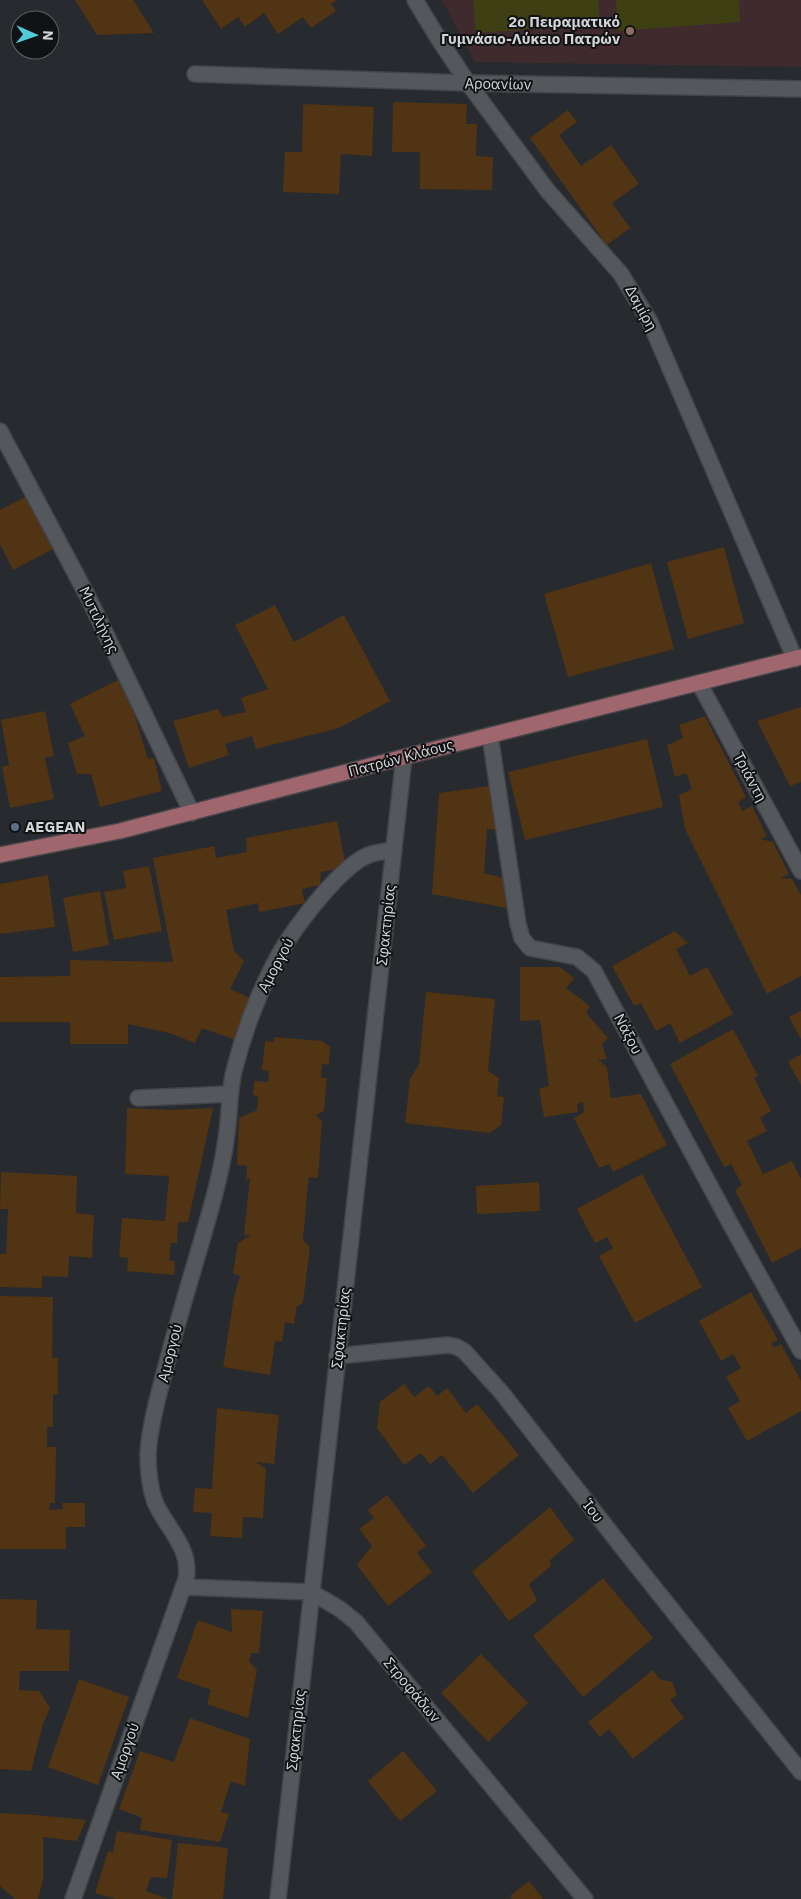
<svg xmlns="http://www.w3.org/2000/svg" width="801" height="1899" font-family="'IBM Plex Sans',sans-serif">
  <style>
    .education { fill: #3f2b2d }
    .green { fill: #3e3f13 }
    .building { fill: #513413 }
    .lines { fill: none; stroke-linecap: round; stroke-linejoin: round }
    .minor-casing { stroke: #434548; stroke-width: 18 }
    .major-casing { stroke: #434548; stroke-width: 18 }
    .minor { stroke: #54575c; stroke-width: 15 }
    .major { stroke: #a0666e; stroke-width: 15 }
    .education-dot { fill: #8d6e63; stroke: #111214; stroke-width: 2 }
    .service-dot { fill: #5c6f8a; stroke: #111214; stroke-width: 2 }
    .labels { text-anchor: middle; stroke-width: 4; stroke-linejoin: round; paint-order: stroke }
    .poi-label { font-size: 15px; font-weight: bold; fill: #d3d5d8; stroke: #111214; text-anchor: end }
    .street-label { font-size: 15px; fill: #d3d5d8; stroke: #111214 }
  </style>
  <rect width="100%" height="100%" fill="#272a2e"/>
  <path class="education" d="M442,0h359v67l-326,-5z"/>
  <g class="green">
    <path d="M473,0h125l2,24 -124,9z"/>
    <path d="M616,0h123l1,22 -122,9z"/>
  </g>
  <g class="building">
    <path d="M75,0h58l21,33 -57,2z"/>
    <path d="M202,0h135l-6,4 5,7 -25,17 -8,-11 -25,17 -14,-21 -19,14 -7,-10 -17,12z"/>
    <path d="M393,102l74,2 -1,20h11l-1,32 17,1 -1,33 -72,-1v-37h-28z"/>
    <path d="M303,104l71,3 -2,49 -31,-2 -2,40 -56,-2 2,-40h17z"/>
    <path d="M568,110l9,12 -18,13 22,31 30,-21 28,39 -27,19 18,25 -23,17 -77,-107z"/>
    <path d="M27,496l26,53 -40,21 -13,-26v-34z"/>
    <path d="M724,547l20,76 -56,16 -21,-77z"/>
    <path d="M651,563l23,86 -106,28 -24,-83z"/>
    <path d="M275,605l19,37 50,-27 46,86 -51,27 -83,21 -4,-13 -27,8 4,11 -40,13 -16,-47 45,-12 5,8 23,-5 -5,-14 27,-9 -33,-64z"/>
    <path d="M118,680l16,33 14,46 6,-1 8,33 -62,16 -9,-33h-14l-9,-31 17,-7 -15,-32z"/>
    <path d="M801,707v75l-11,4 -33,-65z"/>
    <path d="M45,711l9,45 -9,2 9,41 -44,9 -8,-41 7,-2 -8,-45z"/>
    <path d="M705,716l41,81 -8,5 4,9 10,-5 15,30 -7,3 13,3 16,32 -9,4 12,1 9,16v81l-34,18 -82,-165 -6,-34 13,-6 -6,-16 -11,4 -8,-32 16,-7 -4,-13z"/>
    <path d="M647,739l16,68 -138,33 -17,-68z"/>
    <path d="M490,786l8,44 -11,-1 -3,44 19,5 4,30 -75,-14 7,-101z"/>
    <path d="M337,821l9,46 -25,5 -1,13 -18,4 3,14 -46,9 -1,-9 -32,7 8,41 10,10 -14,28 20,9 -14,42 -34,-12 -7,15 -26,-10 -41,-9v20h-58v-22h-70v-45l70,-1v-16l103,2 -20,-104 61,-12 2,12 31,-6 -1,-14z"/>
    <path d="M149,866l13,65 -48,9 -10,-48 22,-4 -3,-17z"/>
    <path d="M48,875l7,52 -55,7v-50z"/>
    <path d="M100,891l9,54 -36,7 -10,-54z"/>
    <path d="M675,931l13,12 -12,6 14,27 17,-9 26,47 -53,29 -10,-20 -14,8 -15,-28 -7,3 -22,-40z"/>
    <path d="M520,967h40l14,11 -8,10 24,18 -4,7 22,25 -6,6 5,15 -9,1 9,7 4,31 30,-4 26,51 -54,27 -4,-8 -10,4 -25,-50 10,-6 -1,-10 -6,2 1,8 -34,5 -5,-28 10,-3 -9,-66 -20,1z"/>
    <path d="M426,992l69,7 -7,72 11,7 -2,18 7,1 -3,28 -11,8 -85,-10 5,-44 9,-15z"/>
    <path d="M801,1011v28l-12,-22z"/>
    <path d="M733,1029l25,47 -4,2 17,33 -11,7 7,13 -20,10 16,33 29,-13 9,18v69l-29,15 -37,-73 7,-5 -11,-21 -7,3 -54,-103z"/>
    <path d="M274,1037l48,4 8,6 -1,18 -7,-1 -1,14h6l-3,33 -8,4 6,6 -4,57 -9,-1 -1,7 -5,56 7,7 -7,56 -6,3 -3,18 -9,-2 -3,20 -7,-1 -5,34 -47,-8 11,-71 6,-20 -7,-3 5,-30 13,-8h-7l6,-57 -4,2 1,-14 -10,-1 2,-47 18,-8 1,-14 -5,-1 1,-14 14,1 1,-11 -7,-1 3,-29 9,1z"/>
    <path d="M801,1054v31l-13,-23z"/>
    <path d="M127,1108l44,2 42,-2 -25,114h-10l-1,21h-6l-2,18h6l-1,14 -47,-4 1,-13 -9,-1 3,-39 43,3 4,-45 -44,-2z"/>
    <path d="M1,1172l76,4 -1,37 18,2 -2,43 -23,-2 -1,21 -26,-1v12l-42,-1v-33h6l2,-45h-8z"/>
    <path d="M642,1174l60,113 -67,36 -36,-67 14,-8 -6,-11 -12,6 -18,-34z"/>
    <path d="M539,1182l1,29 -63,3 -1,-28z"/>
    <path d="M751,1292l27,48 -7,3 3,5 7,-4 20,37v30l-54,30 -19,-33 12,-7 -14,-24 15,-9 -8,-14 -12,7 -22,-40z"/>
    <path d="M0,1296l53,1 -1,61h6v36l-5,1v32h-6v20h9l-1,56h-5l-1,7 14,-1 -1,-6h23v24h-19v22h-66z"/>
    <path d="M404,1384l10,13 15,-11 8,10 10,-8 19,25 11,-9 42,51 -46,38 -31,-38 -12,9 -9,-11 -17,12 -27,-37 3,-26z"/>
    <path d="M217,1408l62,7 -5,49 -18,-2 10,7 -3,49 -20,-1 -1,21 -32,-2 2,-23 -19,-1 2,-24 17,1z"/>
    <path d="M387,1495l39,51 -9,7 15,19 -44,34 -31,-41 15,-19 -13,-17 15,-11 -6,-8z"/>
    <path d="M550,1507l24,33 -24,20 1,6 -22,18 8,17 -28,20 -37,-49z"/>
    <path d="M603,1578l50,60 -70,59 -50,-61z"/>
    <path d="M0,1599l37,1 -1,29 34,1 -1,41h-49l-1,19 20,1 11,17 -7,16 -12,47 -31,-2z"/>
    <path d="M231,1609l32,2 -4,42h-8l-2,8 8,9 -9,48 -41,-14 4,-14 -34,-12 21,-58 34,12z"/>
    <path d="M481,1654l47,49 -40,39 -47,-49z"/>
    <path d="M653,1670l6,9 13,3 5,13 -7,5 14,18 -51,41 -24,-30 -9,8 -12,-15z"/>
    <path d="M79,1679l50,18 -31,88 -50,-18z"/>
    <path d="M190,1718l60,21 -5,47 -14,-5 -10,31 8,2 -9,28 -80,-12 2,-12 -23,-9 21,-58 34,11z"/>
    <path d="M403,1751l34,40 -37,30 -32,-40z"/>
    <path d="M0,1813l35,2 51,5 -9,21 -34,-4v43l-5,19h-23l-15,-13z"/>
    <path d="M117,1831l55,9 -5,38 -16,-1 -5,14 22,8h-52l-21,-6 13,-42 5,1z"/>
    <path d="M178,1843l50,5 -5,51h-51z"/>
    <path d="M529,1881l14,18h-31l-2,-3z"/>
  </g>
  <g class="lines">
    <g class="minor-casing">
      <g id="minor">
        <path d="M415,0l23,38 30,45 79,107 74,84 29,48 145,337"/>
        <path d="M195,74l273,9 333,6"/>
        <path d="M0,431l88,166 104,216"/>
        <path d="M699,683l102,188"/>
        <path d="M490,735l28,189 4,14 8,10 47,9 17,14 137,254 70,126"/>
        <path d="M138,1098l92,-4"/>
        <path d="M337,1356l111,-11 9,2 7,4 38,42 123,158 176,221"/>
        <path d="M184,1587l127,5 29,17 16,13 229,277"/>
        <path d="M73,1899l113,-320c6,-31 -20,-51 -31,-77 -6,-16 -7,-32 -7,-48 2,-29 10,-57 17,-84 14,-55 31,-108 46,-162 7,-25 13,-50 16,-76 3,-20 2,-41 7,-61 9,-36 23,-74 40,-107 15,-30 62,-93 92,-108 9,-4 18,-5 28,-6"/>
        <path d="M278,1899l126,-1142"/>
      </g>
    </g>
    <g class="major-casing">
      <path id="major" d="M0,855l120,-24 284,-74 397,-100"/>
    </g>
    <use href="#minor" class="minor"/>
    <use href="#major" class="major"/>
  </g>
  <circle class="education-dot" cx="630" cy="31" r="5"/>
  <circle class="service-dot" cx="15" cy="827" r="5"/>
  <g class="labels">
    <g class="poi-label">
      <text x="620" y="27">2ο Πειραματικό<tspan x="620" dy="17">Γυμνάσιο-Λύκειο Πατρών</tspan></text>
      <text x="25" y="832" text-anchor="start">AEGEAN</text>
    </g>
    <g class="street-label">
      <text transform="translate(498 84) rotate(1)" y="5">Αροανίων</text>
      <text transform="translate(641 308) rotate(61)" y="5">Δαμίρη</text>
      <text transform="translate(99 620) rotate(64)" y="5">Μυτιλήνης</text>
      <text transform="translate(401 758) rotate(-15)" y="5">Πατρών Κλάους</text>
      <text transform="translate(750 777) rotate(62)" y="5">Τριάντη</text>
      <text transform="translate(386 925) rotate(-84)" y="5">Σφακτηρίας</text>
      <text transform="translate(276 965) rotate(-62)" y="5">Αμοργού</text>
      <text transform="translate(628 1034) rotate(62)" y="5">Νάξου</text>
      <text transform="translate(341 1328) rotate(-84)" y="5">Σφακτηρίας</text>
      <text transform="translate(170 1353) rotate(-76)" y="5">Αμοργού</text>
      <text transform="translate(593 1511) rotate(52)" y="5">Ίου</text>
      <text transform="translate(412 1690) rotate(50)" y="5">Στροφάδων</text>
      <text transform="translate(296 1730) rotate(-84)" y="5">Σφακτηρίας</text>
      <text transform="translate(125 1751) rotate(-71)" y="5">Αμοργού</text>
    </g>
  </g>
  <g transform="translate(35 35) rotate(92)"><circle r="24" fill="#111214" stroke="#5f6062"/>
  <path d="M0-4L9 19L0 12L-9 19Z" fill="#53cbda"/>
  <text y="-8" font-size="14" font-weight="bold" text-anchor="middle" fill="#d3d5d8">N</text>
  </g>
</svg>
